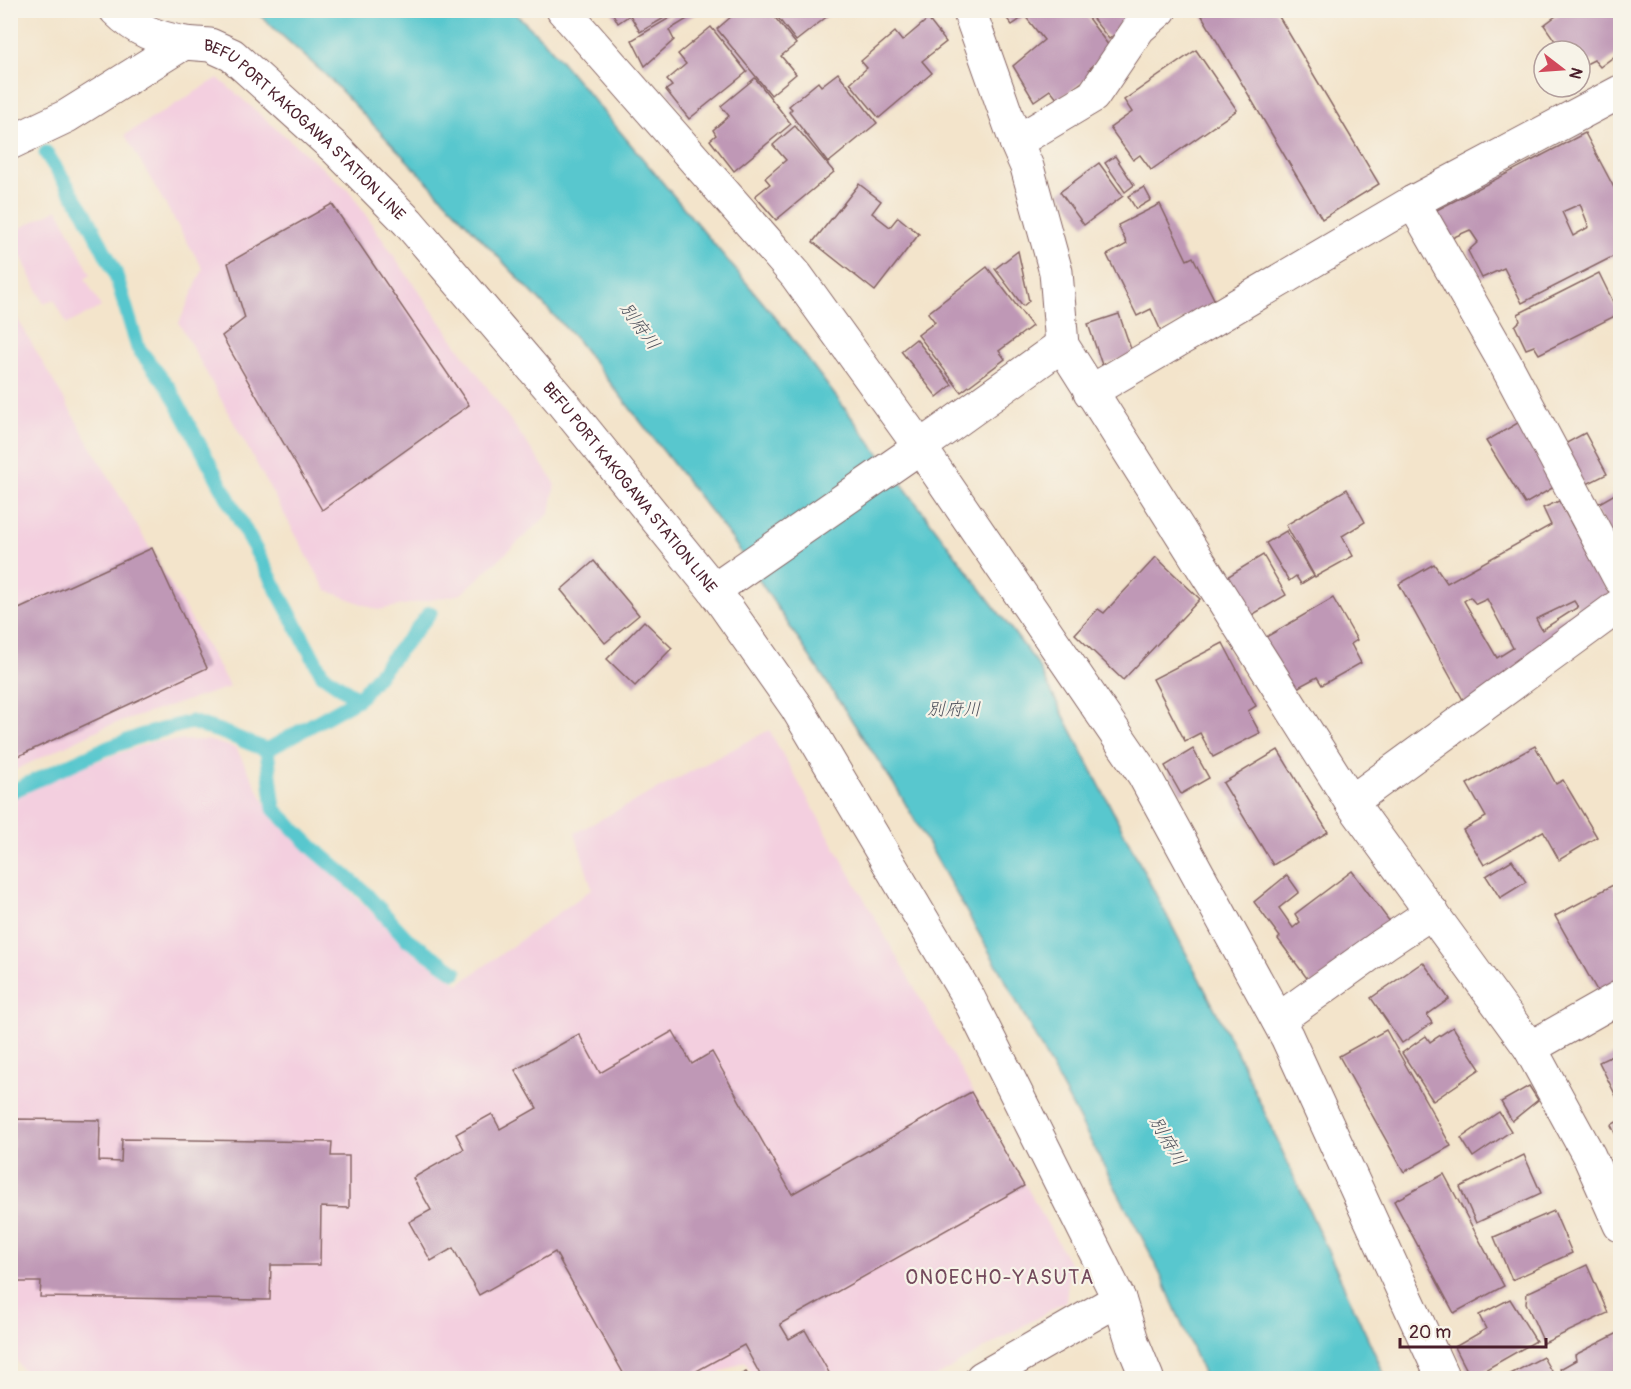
<svg xmlns="http://www.w3.org/2000/svg" width="1631" height="1389" font-family="Pangolin,'Klee One',sans-serif">
  <style>
    .built { fill: #f3cfdf }
    .water { fill: #59c7ce; stroke: #52737c; stroke-width: 1.5 }
    .lines { fill: none; stroke-linecap: round; stroke-linejoin: round }
    .stream { stroke: #59c7ce; stroke-width: 15 }
    .building { fill: #bf98b6; fill-rule: evenodd }
    .street-casing { stroke: #856463; stroke-width: 35 }
    .secondary-casing { stroke: #856463; stroke-width: 35 }
    .street { stroke: #fff; stroke-width: 33 }
    .secondary { stroke: #fff; stroke-width: 33 }
    .labels { text-anchor: middle; stroke-width: 4.5; stroke-linejoin: round; paint-order: stroke }
    .street-label { font-size: 16px; fill: #4a1f2b; stroke: #f7f3e8 }
    .water-label { font-size: 18px; font-style: italic; fill: #4e515c; stroke: #f7f3e8 }
    .quarter-label { font-size: 20px; letter-spacing: 1.5px; fill: #73495c; stroke: #f7f3e8 }
  </style>
  <rect width="100%" height="100%" fill="#f7f3e8"/>
  <filter id="ink" filterUnits="userSpaceOnUse"><feTurbulence type="fractalNoise" baseFrequency=".0167" numOctaves="2"/><feDisplacementMap in="SourceGraphic" scale="12" xChannelSelector="R" yChannelSelector="G"/><feConvolveMatrix kernelMatrix="1 2 1 2 8 2 1 2 1" color-interpolation-filters="sRGB"/></filter>
  <filter id="wash" filterUnits="userSpaceOnUse"><feTurbulence type="fractalNoise" baseFrequency=".008" numOctaves="4" result="noise"/><feDisplacementMap in="SourceGraphic" scale="24" xChannelSelector="R" yChannelSelector="G"/><feGaussianBlur stdDeviation="1.35" result="paint"/><feColorMatrix in="noise" values="0 0 0 0 0 0 0 0 0 0 0 0 0 0 0 0 0 1.4 0 .05"/><feComposite in="paint" operator="in"/></filter>
  <g filter="url(#wash)">
    <rect width="100%" height="100%" fill="#f3e4cb"/>
    <g class="built">
      <path d="M218,78l132,114 50,73 155,218 -5,30 -89,81 -83,16 -52,-20 -147,-267 24,-54 -78,-134z"/>
      <path d="M58,209l33,66 -6,3 16,29 -34,17 -13,-25 -10,5 -33,-69v-2z"/>
      <path d="M10,306l220,381 -126,40 -93,45z"/>
      <path d="M769,730l301,534 -4,37 -132,77h-179l-10,-17 -36,17h-682l-16,-27v-551l58,-29 85,-30 53,-1 29,8 38,72 71,66 66,65 48,33 133,-95 -17,-56z"/>
    </g>
    <path class="water" d="M255,11h258l33,32 239,286 251,333 199,386 151,330h-181l-50,-116 -151,-284 -107,-189 -165,-250 -156,-200 -246,-260z"/>
    <g class="lines">
      <g class="stream">
        <path d="M46,153l39,60 30,59 23,76 31,40 153,286 36,25"/>
        <path d="M430,613l-72,86 -91,51 7,59 39,39 50,43 44,48 48,33"/>
        <path d="M10,792l90,-41 43,-16 48,-13 31,10 45,18"/>
      </g>
    </g>
    <g id="blocks">
      <g class="building">
        <path d="M611,10h67l-38,22 -10,-17 -12,8z"/>
        <path d="M683,10h19l-33,20 5,10 -29,26 -13,-26z"/>
        <path d="M739,10h30l27,34 -15,12 15,18 -25,21 -54,-66z"/>
        <path d="M772,10h53l4,5 -33,26z"/>
        <path d="M1000,10h82l30,40 -23,19 4,5 -35,26 -8,-10 -16,11 -21,-35 31,-26 -19,-24 -13,9z"/>
        <path d="M1086,10h59l-36,29z"/>
        <path d="M1212,10h63l104,174 -57,35 -120,-203z"/>
        <path d="M1564,10h56v42l-20,15 -6,-7 -10,5 -4,-6v-8h-18l-18,-26z"/>
        <path d="M928,19l18,23 -24,19 10,12 -53,45 -29,-35 17,-15 -6,-7 34,-29 7,9z"/>
        <path d="M711,27l36,45 -58,47 -23,-29 6,-4 -5,-6 19,-16 -8,-10z"/>
        <path d="M1196,50l41,60 -86,60 -11,-15 -7,5 -23,-32 22,-16 -8,-12z"/>
        <path d="M838,73l39,50 -49,40 -39,-51 3,-3 -3,-3 29,-24 3,4z"/>
        <path d="M755,78l36,46 -57,47 -24,-31 6,-5 -3,-5 16,-14 -8,-10z"/>
        <path d="M795,126l39,46 -58,48 -21,-24 15,-12 -5,-6 21,-18 -13,-15z"/>
        <path d="M1585,133l35,66v54l-98,50 -18,-35 -22,10 -14,-27 10,-9 -8,-12 -25,11 -14,-28zM1580,204l9,23 -16,9 -11,-24z"/>
        <path d="M1115,156l19,29 -9,7 -20,-29z"/>
        <path d="M1099,163l24,33 -39,29 -24,-33z"/>
        <path d="M859,184l22,17 -9,12 18,14 8,-10 21,17 -44,57 -62,-49z"/>
        <path d="M1144,187l7,13 -15,9 -8,-13z"/>
        <path d="M332,204l137,201 -147,105 -100,-174 23,-18 -17,-55z"/>
        <path d="M1160,204l27,56 6,-3 23,46 -55,28 -10,-22 -14,7 -30,-61 20,-11 -9,-19z"/>
        <path d="M1018,251l11,50 -6,5 -28,-37z"/>
        <path d="M987,267l45,59 -33,25 6,8 -44,33 -43,-57 17,-13 -7,-9z"/>
        <path d="M1599,273l20,41 -80,40 -5,-8 -8,3 -11,-23 5,-5 -2,-7z"/>
        <path d="M1119,314l14,41 -31,10 -14,-41z"/>
        <path d="M916,339l36,46 -15,12 -36,-46z"/>
        <path d="M1523,420l38,63 -36,21 -39,-63z"/>
        <path d="M1585,433l22,41 -24,12 -22,-40z"/>
        <path d="M1347,489l18,33 -23,14 11,20 -38,21 -29,-52z"/>
        <path d="M1620,491v67l-26,-52z"/>
        <path d="M1559,501l58,106 -150,100 -68,-123 35,-20 13,19 104,-58 -8,-17zM1470,597l6,7 11,-5 26,49 -16,10 -33,-57zM1574,601l4,6 -36,23 -6,-11z"/>
        <path d="M1286,531l28,45 -13,8 -5,-8 -7,5 -23,-38z"/>
        <path d="M152,548l55,120 -197,92v-147z"/>
        <path d="M1263,555l23,40 -41,24 -23,-39z"/>
        <path d="M1156,557l44,42 -77,81 -48,-46 23,-25 6,4z"/>
        <path d="M594,561l45,54 -34,28 -44,-53z"/>
        <path d="M1333,598l24,42 -6,4 10,19 -39,22 -5,-8 -26,14 -30,-51z"/>
        <path d="M644,621l28,27 -37,38 -28,-27z"/>
        <path d="M1223,643l33,63 -8,5 12,22 -47,24 -13,-24 -15,8 -32,-62z"/>
        <path d="M1535,746l21,38 7,-4 34,57 -38,23 -16,-29 -59,34 -21,-35 23,-13 -19,-33z"/>
        <path d="M1193,749l16,29 -28,16 -16,-28z"/>
        <path d="M1278,750l50,82 -55,33 -50,-82z"/>
        <path d="M1512,860l14,22 -26,16 -14,-22z"/>
        <path d="M1352,871l41,55 -81,59 -34,-46 2,-2 -26,-35 33,-27 12,17 -20,16 14,20 7,-6 -5,-8z"/>
        <path d="M1613,885l7,13v84l-21,12 -44,-78z"/>
        <path d="M1423,962l26,37 -22,16 5,8 -30,20 -31,-45z"/>
        <path d="M1453,1027l27,42 -47,32 -31,-48 24,-17 4,6z"/>
        <path d="M1386,1030l65,116 -47,26 -65,-116z"/>
        <path d="M673,1031l19,33 20,-12 80,142 179,-102 53,94 -244,138 9,15 16,-9 27,48h-70l-18,-33 -60,33h-58l-71,-126 -76,43 -26,-47 -22,13 -22,-39 22,-12 -18,-32 51,-29 -8,-15 36,-20 8,15 37,-21 -22,-38 64,-36 21,39z"/>
        <path d="M1620,1052v52l-21,-42z"/>
        <path d="M1529,1086l9,14 -26,21 -11,-19z"/>
        <path d="M1499,1112l12,19 -38,26 -12,-19z"/>
        <path d="M13,1119l87,1 -1,41 22,1 1,-23 210,3 -1,14h18v52l-28,-1 -1,58h-49l-1,35 -230,-3 1,-15h-31v-134h3z"/>
        <path d="M1620,1120v23l-9,-18z"/>
        <path d="M1524,1155l17,38 -65,30 -16,-36z"/>
        <path d="M1444,1174l60,112 -50,27 -60,-112z"/>
        <path d="M1554,1211l18,42 -60,27 -18,-43z"/>
        <path d="M1587,1265l21,48 -64,30 -18,-40 1,-10z"/>
        <path d="M1510,1299l26,42 -65,37 -16,-31 31,-18 -7,-14z"/>
        <path d="M1620,1332v46h-55l-5,-9 16,-9 -1,-5z"/>
        <path d="M1543,1357l12,21h-52z"/>
        <path d="M746,1372l4,6h-16z"/>
      </g>
    </g>
  </g>
  <g filter="url(#ink)">
    <use href="#blocks" fill-opacity="0" stroke="#856463" stroke-width="1.5"/>
    <g class="lines">
      <g class="street-casing">
        <g id="street">
          <path d="M116,10c21,21 39,27 68,33"/>
          <path d="M969,10l47,132 11,25 29,105 6,73 289,457 179,246 59,108 31,69"/>
          <path d="M1016,142l77,-46 46,-68 21,-18"/>
          <path d="M1413,202l92,161 115,216"/>
          <path d="M1062,345l-142,102 224,328 143,262 156,341"/>
          <path d="M1090,392l323,-190 207,-110"/>
          <path d="M714,590l83,118 171,289 151,302 14,45 14,34"/>
          <path d="M1351,802l269,-197"/>
          <path d="M1278,1020l106,-76 48,-32"/>
          <path d="M1530,1048l90,-51"/>
          <path d="M982,1378l137,-79"/>
        </g>
      </g>
      <g class="secondary-casing">
        <g id="secondary">
          <path id="s1" d="M10,143l57,-27 117,-73 26,2 22,10 104,94 72,73 153,179 153,189 206,-143 -124,-172 -233,-265"/>
        </g>
      </g>
      <use href="#street" class="street"/>
      <use href="#secondary" class="secondary"/>
    </g>
  </g>
  <g class="labels">
    <g class="street-label">
      <text dy="6" stroke="none"><textPath href="#s1" startOffset="354">BEFU PORT KAKOGAWA STATION LINE</textPath></text>
      <text dy="6" stroke="none"><textPath href="#s1" startOffset="840">BEFU PORT KAKOGAWA STATION LINE</textPath></text>
    </g>
    <g class="water-label">
      <text transform="translate(640 326) rotate(54)" y="6">別府川</text>
      <text x="954" y="715">別府川</text>
      <text transform="translate(1168 1141) rotate(60)" y="6">別府川</text>
    </g>
    <g class="quarter-label">
      <text x="1000" y="1284">ONOECHO-YASUTA</text>
    </g>
  </g>
  <rect width="1631" height="1389" fill="none" stroke="#f7f3e8" stroke-width="36"/>
  <g transform="translate(1562 69) rotate(107)"><circle r="28" fill="#f7f3e8" stroke="#b29e9c" stroke-width="1.5"/>
  <path d="M0-4.5L10 22L0 15L-10 22Z" fill="#d1495b"/>
  <text y="-9" font-size="16" font-weight="bold" text-anchor="middle" fill="#4a1f2b">N</text>
  </g>
  <path d="M1400 1338v9h146v-9" fill="none" stroke="#4a1f2b" stroke-width="3"/>
  <text x="1409" y="1338" font-size="18" fill="#4a1f2b" stroke="#f7f3e8" stroke-width="4.5" paint-order="stroke">20 m</text>
</svg>
